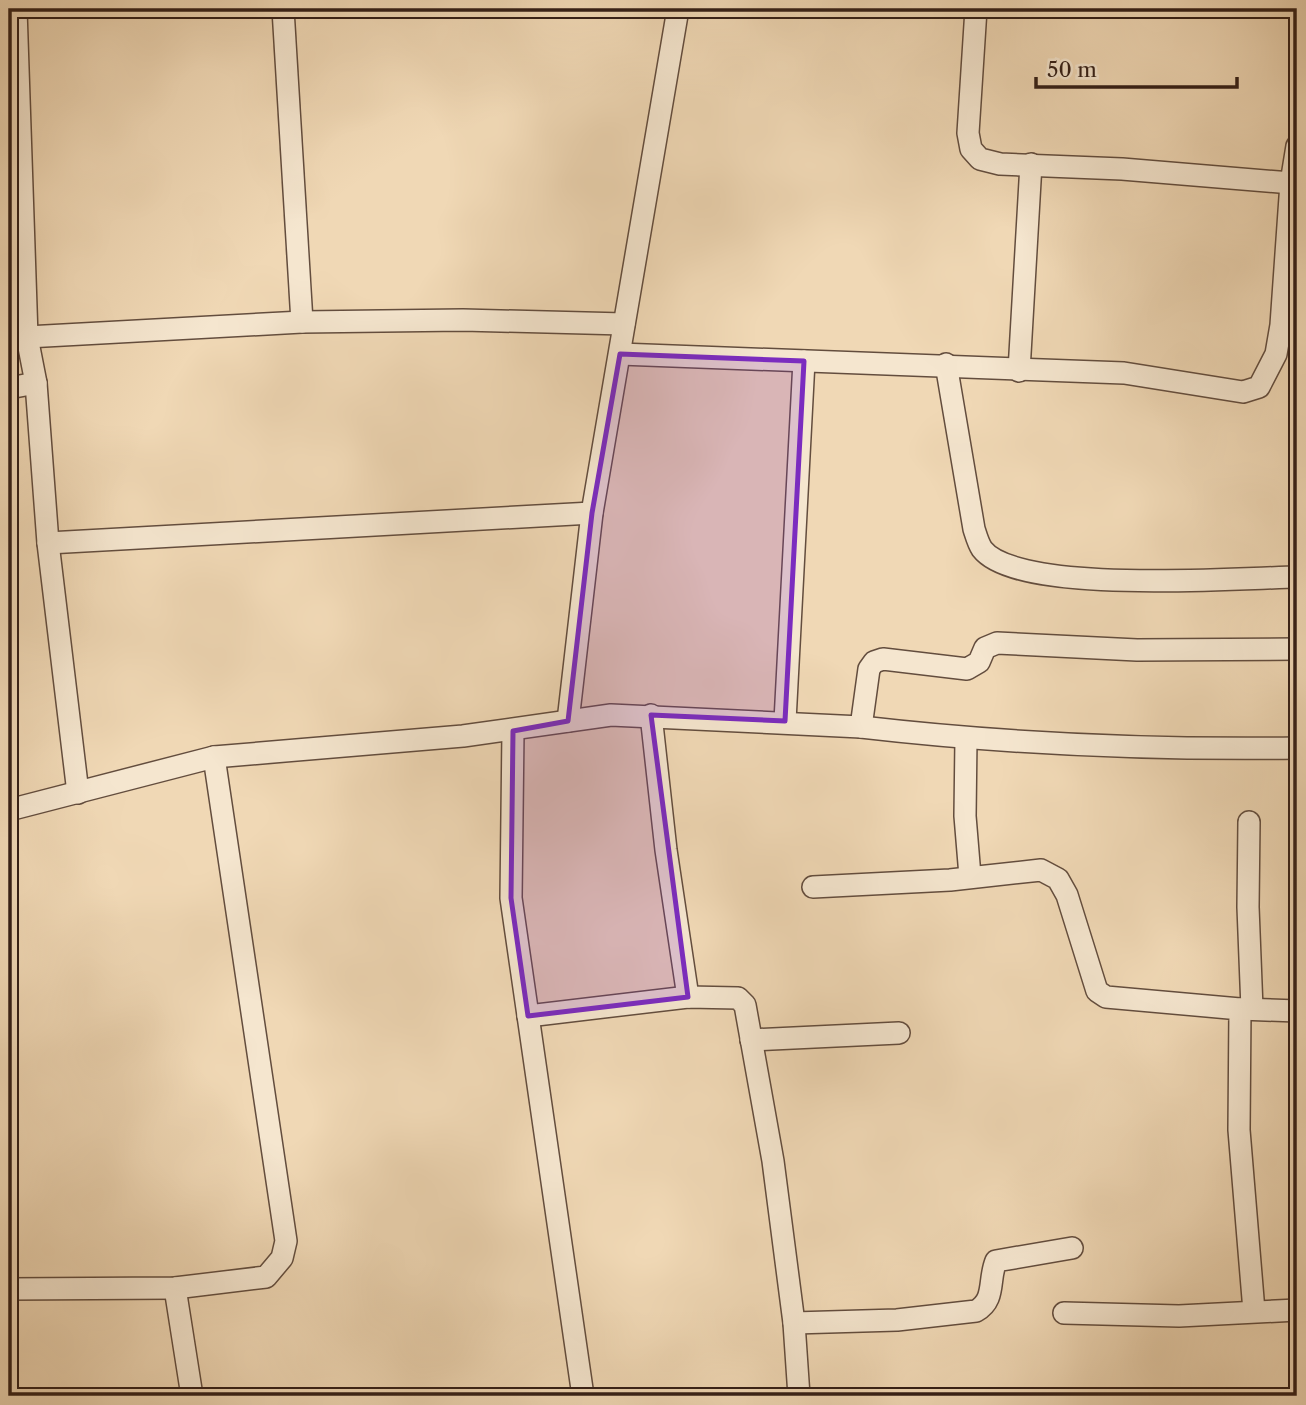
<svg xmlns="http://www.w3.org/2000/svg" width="1306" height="1405" font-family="'Libre Caslon Text',serif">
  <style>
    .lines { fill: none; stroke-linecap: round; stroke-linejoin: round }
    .minor-casing { stroke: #634d3e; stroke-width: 24 }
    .minor { stroke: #f5e6cf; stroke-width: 21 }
    .marked { fill: #7b2cbf; fill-opacity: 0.2; stroke: #7b2cbf; stroke-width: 5; stroke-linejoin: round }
  </style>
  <rect width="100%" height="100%" fill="#f0d8b5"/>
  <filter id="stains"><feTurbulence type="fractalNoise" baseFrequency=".00286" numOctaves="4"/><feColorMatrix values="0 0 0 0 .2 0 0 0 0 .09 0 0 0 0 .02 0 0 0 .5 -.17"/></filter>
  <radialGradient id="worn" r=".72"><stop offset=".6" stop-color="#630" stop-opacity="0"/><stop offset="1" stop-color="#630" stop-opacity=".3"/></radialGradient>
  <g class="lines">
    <g class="minor-casing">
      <g id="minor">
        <path d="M16,9l11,328 9,46 12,160 30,250"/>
        <path d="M283,9l19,313"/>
        <path d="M976,9l-8,124 3,16 9,10 20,5 122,5 169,14"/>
        <path d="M27,337l275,-15 161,-2 161,4"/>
        <path d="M620,354l504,19 119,19 16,-5 17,-33 5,-29 10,-142 6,-37"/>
        <path d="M946,364l28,165c2,6 4,14 8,20 35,46 256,29 315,28"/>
        <path d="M1019,371l12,-207"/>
        <path d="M9,388l27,-5"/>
        <path d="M48,543l544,-30"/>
        <path d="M651,715l15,135 22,147"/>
        <path d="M568,721l24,-208 86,-504"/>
        <path d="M785,721l19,-360"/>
        <path d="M861,727c147,17 288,23 436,21"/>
        <path d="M513,731l-2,167 72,498"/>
        <path d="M966,739l-1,77 5,60"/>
        <path d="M9,810l205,-53 249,-21 148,-21 250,12 8,-58 5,-7 9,-3 84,10 12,-7 6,-14 12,-5 140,7 160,-1"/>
        <path d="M1249,822l-1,85 4,102"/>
        <path d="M813,887l137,-7 91,-10 17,9 9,16 30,96 9,6 134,12 -1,121 15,181"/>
        <path d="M1240,1009l57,2"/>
        <path d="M528,1016l160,-19 50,1 7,7 28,156 21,162 5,73"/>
        <path d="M751,1040l148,-7"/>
        <path d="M175,1288l17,108"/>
        <path d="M9,1289l166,-1 91,-11 16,-19 4,-17 -72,-484"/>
        <path d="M1064,1313l115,3 118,-6"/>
        <path d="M794,1323l103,-3 79,-9c20,-11 12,-31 20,-50l76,-13"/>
      </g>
    </g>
    <use href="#minor" class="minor"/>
  </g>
  <path class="marked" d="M620,354l184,7 -19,360 -134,-6 37,282 -160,19 -17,-118 2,-167 55,-10 24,-208z"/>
  <rect width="1306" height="1405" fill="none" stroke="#f0d8b5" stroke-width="35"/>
  <rect x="10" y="10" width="1285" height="1384" fill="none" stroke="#341f17" stroke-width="3.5"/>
  <rect x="18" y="18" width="1271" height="1370" fill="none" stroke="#341f17" stroke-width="2"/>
  <path d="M1036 77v10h201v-10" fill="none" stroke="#341f17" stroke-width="3.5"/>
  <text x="1047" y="77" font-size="21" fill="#341f17" stroke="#f5e6cf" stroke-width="5" paint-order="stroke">50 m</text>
  <rect width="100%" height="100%" filter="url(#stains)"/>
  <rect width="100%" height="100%" fill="url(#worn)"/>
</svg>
